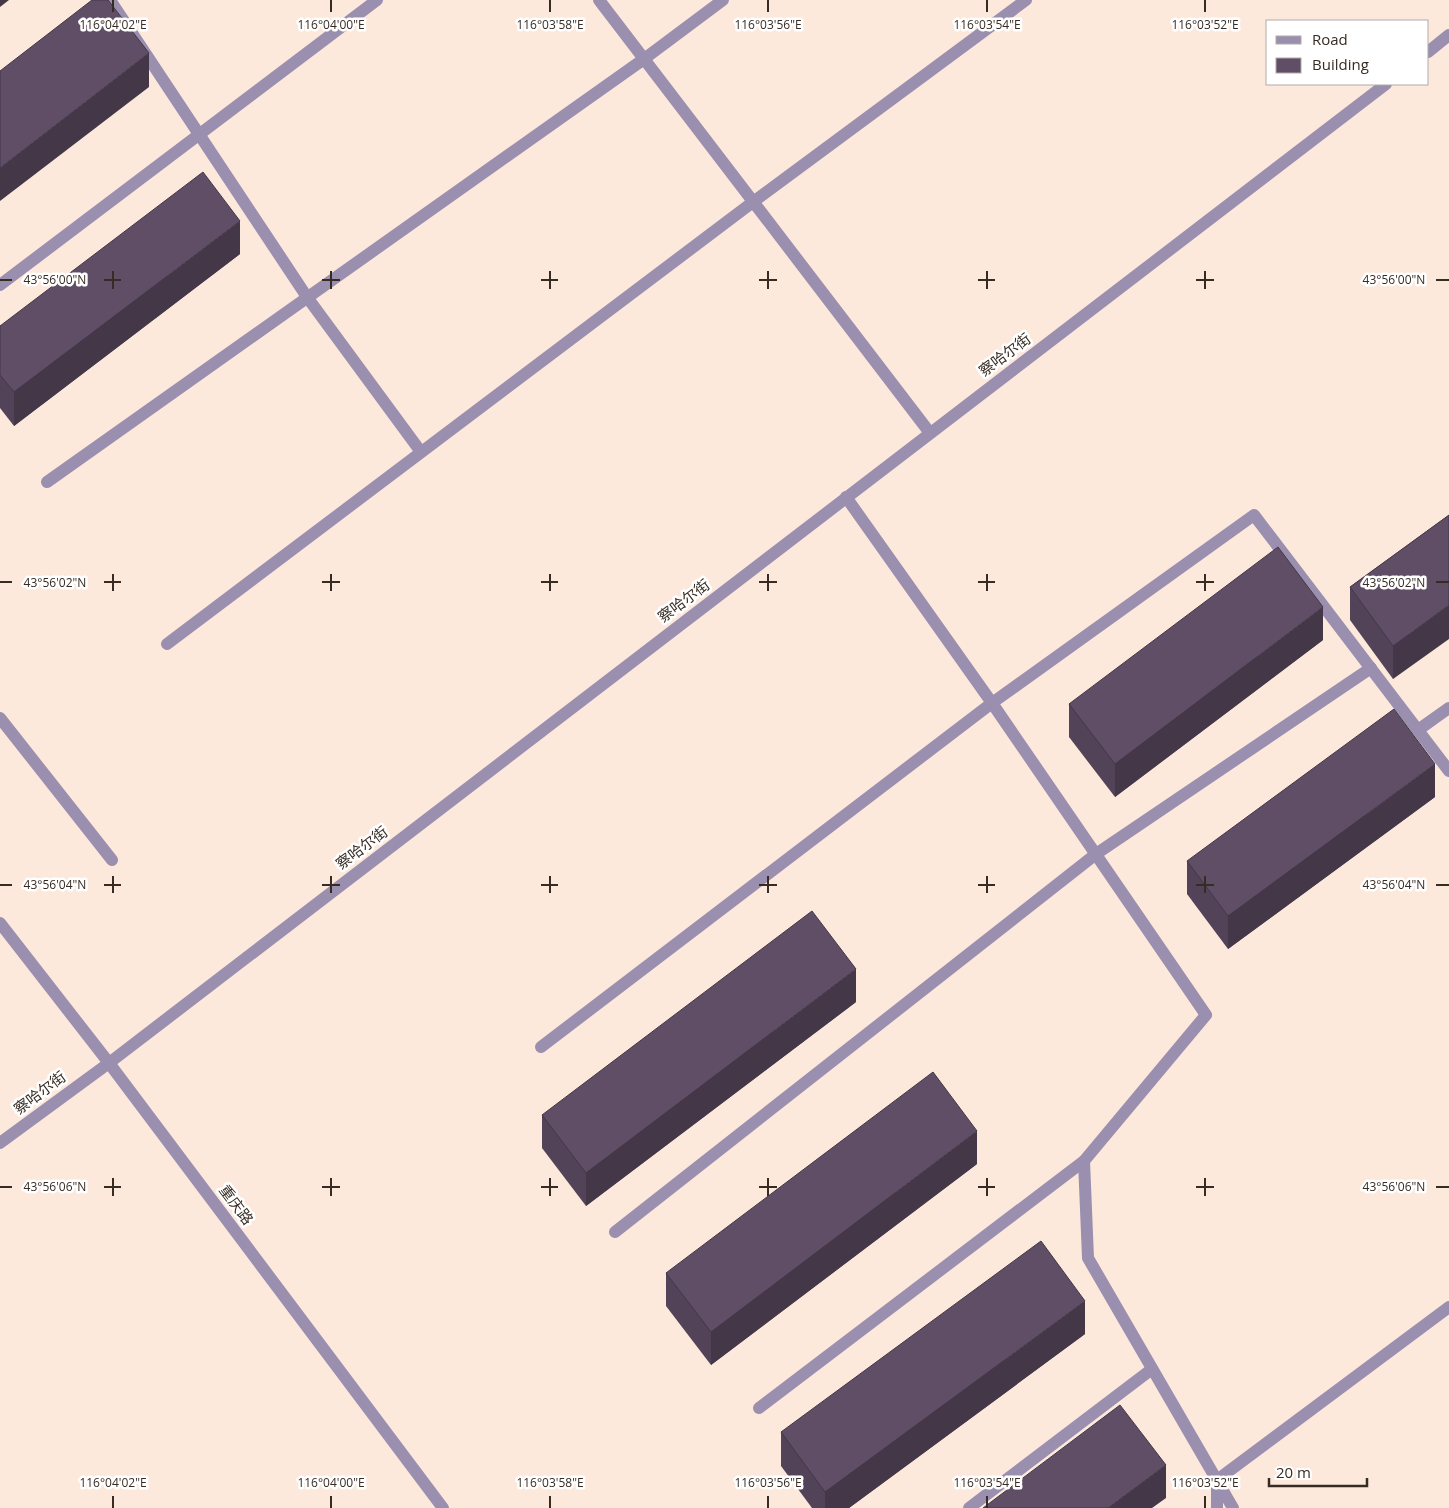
<svg xmlns="http://www.w3.org/2000/svg" width="1449" height="1508" font-family="'Open Sans','Noto Sans SC',sans-serif">
  <style>
    .lines { fill: none; stroke-linecap: round; stroke-linejoin: round }
    .minor { stroke: #9b8fb0; stroke-width: 12 }
    .tertiary { stroke: #9b8fb0; stroke-width: 12 }
    .wall { fill: #534359 }
    .shaded-wall { fill: #433748 }
    .building { fill: #604e67; stroke: #433748 }
    .ticks { fill: none; stroke: #372c23; stroke-width: 2 }
    .labels { text-anchor: middle; stroke-width: 5; stroke-linejoin: round; paint-order: stroke }
    .street-label { font-size: 15px; fill: #372c23; stroke: #fff }
    .ticks-label { font-size: 12px; text-anchor: middle; fill: #372c23; stroke: #fff; stroke-width: 5; stroke-linejoin: round; paint-order: stroke }
  </style>
  <rect width="100%" height="100%" fill="#fce9dc"/>
  <g class="lines">
    <g class="minor">
      <path d="M110,0l197,297 114,155"/>
      <path d="M599,0l331,433"/>
      <path d="M0,285l377,-285"/>
      <path d="M47,482l597,-423 79,-59"/>
      <path d="M167,644l586,-442 273,-202"/>
      <path d="M0,718l112,142"/>
      <path d="M1418,730l31,-22"/>
      <path d="M541,1047l451,-344 -146,-206"/>
      <path d="M615,1232l481,-378 275,-186"/>
      <path d="M759,1408l325,-247"/>
      <path d="M969,1508l183,-139"/>
      <path d="M1217,1508v-28l232,-173"/>
      <path d="M1233,1508l-145,-250 -4,-97 122,-146 -214,-312 262,-188 195,256"/>
    </g>
    <g class="tertiary">
      <path d="M1428,52l21,-17"/>
      <path d="M0,923l109,140 334,445"/>
      <path d="M0,1143l109,-80 1277,-979"/>
    </g>
  </g>
  <g class="wall">
    <path d="M240,254l-226,172 -14,-18v-82z"/>
    <path d="M1449,515l-56,164 -43,-59v-33z"/>
    <path d="M1323,640l-208,157 -46,-60v-33z"/>
    <path d="M1435,797l-207,152 -41,-55v-33z"/>
    <path d="M856,1002l-270,204 -44,-58v-33z"/>
    <path d="M977,1164l-266,201 -45,-59v-33z"/>
    <path d="M1085,1334l-236,174h-37l-31,-42v-34z"/>
  </g>
  <g class="shaded-wall">
    <path d="M0,0h9l-9,7z"/>
    <path d="M149,53v34l-149,114v-33z"/>
    <path d="M240,221v33l-226,172v-34z"/>
    <path d="M1449,605v34l-56,40v-33z"/>
    <path d="M1323,607v33l-208,157v-33z"/>
    <path d="M1435,764v33l-207,152v-33z"/>
    <path d="M856,969v33l-270,204v-33z"/>
    <path d="M977,1131v33l-266,201v-33z"/>
    <path d="M1085,1301v33l-236,174h-24v-16z"/>
    <path d="M1166,1465v33l-14,10h-44z"/>
  </g>
  <g class="building">
    <path d="M92,0h16l41,53 -149,115v-97z"/>
    <path d="M203,172l37,49 -226,171 -14,-17v-49z"/>
    <path d="M1449,515v90l-56,41 -43,-59z"/>
    <path d="M1278,547l45,60 -208,157 -46,-60z"/>
    <path d="M1394,709l41,55 -207,152 -41,-55z"/>
    <path d="M812,911l44,58 -270,204 -44,-58z"/>
    <path d="M933,1072l44,59 -266,201 -45,-59z"/>
    <path d="M1041,1241l44,60 -260,191 -44,-60z"/>
    <path d="M1120,1405l46,60 -58,43h-125z"/>
  </g>
  <path class="ticks" d="M113,0v12M331,0v12M550,0v12M768,0v12M987,0v12M1205,0v12M113,271v18M331,271v18M550,271v18M768,271v18M987,271v18M1205,271v18M0,280h12M104,280h17M322,280h18M541,280h17M759,280h18M978,280h17M1196,280h18M1436,280h13M113,574v17M331,574v17M550,574v17M768,574v17M987,574v17M1205,574v17M0,582h12M104,582h17M322,582h18M541,582h17M759,582h18M978,582h17M1196,582h18M1436,582h13M113,876v17M331,876v17M550,876v17M768,876v17M987,876v17M1205,876v17M0,885h12M104,885h17M322,885h18M541,885h17M759,885h18M978,885h17M1196,885h18M1436,885h13M113,1178v18M331,1178v18M550,1178v18M768,1178v18M987,1178v18M1205,1178v18M0,1187h12M104,1187h17M322,1187h18M541,1187h17M759,1187h18M978,1187h17M1196,1187h18M1436,1187h13M113,1496v12M331,1496v12M550,1496v12M768,1496v12M987,1496v12M1205,1496v12"/>
  <g class="labels">
    <g class="street-label">
      <text transform="translate(1005 355) rotate(-37)" y="5">察哈尔街</text>
      <text transform="translate(684 601) rotate(-37)" y="5">察哈尔街</text>
      <text transform="translate(362 848) rotate(-37)" y="5">察哈尔街</text>
      <text transform="translate(40 1093) rotate(-37)" y="5">察哈尔街</text>
      <text transform="translate(236 1205) rotate(53)" y="5">重庆路</text>
    </g>
  </g>
  <g class="ticks-label">
    <text x="113" y="29">116°04'02"E</text>
    <text x="331" y="29">116°04'00"E</text>
    <text x="550" y="29">116°03'58"E</text>
    <text x="768" y="29">116°03'56"E</text>
    <text x="987" y="29">116°03'54"E</text>
    <text x="1205" y="29">116°03'52"E</text>
    <text x="1394" y="284">43°56'00"N</text>
    <text x="55" y="284">43°56'00"N</text>
    <text x="1394" y="587">43°56'02"N</text>
    <text x="55" y="587">43°56'02"N</text>
    <text x="1394" y="889">43°56'04"N</text>
    <text x="55" y="889">43°56'04"N</text>
    <text x="1394" y="1191">43°56'06"N</text>
    <text x="55" y="1191">43°56'06"N</text>
    <text x="113" y="1487">116°04'02"E</text>
    <text x="331" y="1487">116°04'00"E</text>
    <text x="550" y="1487">116°03'58"E</text>
    <text x="768" y="1487">116°03'56"E</text>
    <text x="987" y="1487">116°03'54"E</text>
    <text x="1205" y="1487">116°03'52"E</text>
  </g>
  <rect x="1266" y="20" width="162" height="65" fill="#ffffff" stroke="#afaba7"/>
  <rect x="1276" y="36" width="25" height="8" fill="#9b8fb0" stroke="#afaba7"/>
  <text x="1312" y="45" font-size="15" fill="#372c23">Road</text>
  <rect x="1276" y="58" width="25" height="15" fill="#604e67" stroke="#afaba7"/>
  <text x="1312" y="70" font-size="15" fill="#372c23">Building</text>
  <path d="M1269 1478v8h98v-8" fill="none" stroke="#372c23" stroke-width="2.5"/>
  <text x="1276" y="1478" font-size="15" fill="#372c23" stroke="#ffffff" stroke-width="4" paint-order="stroke">20 m</text>
</svg>
